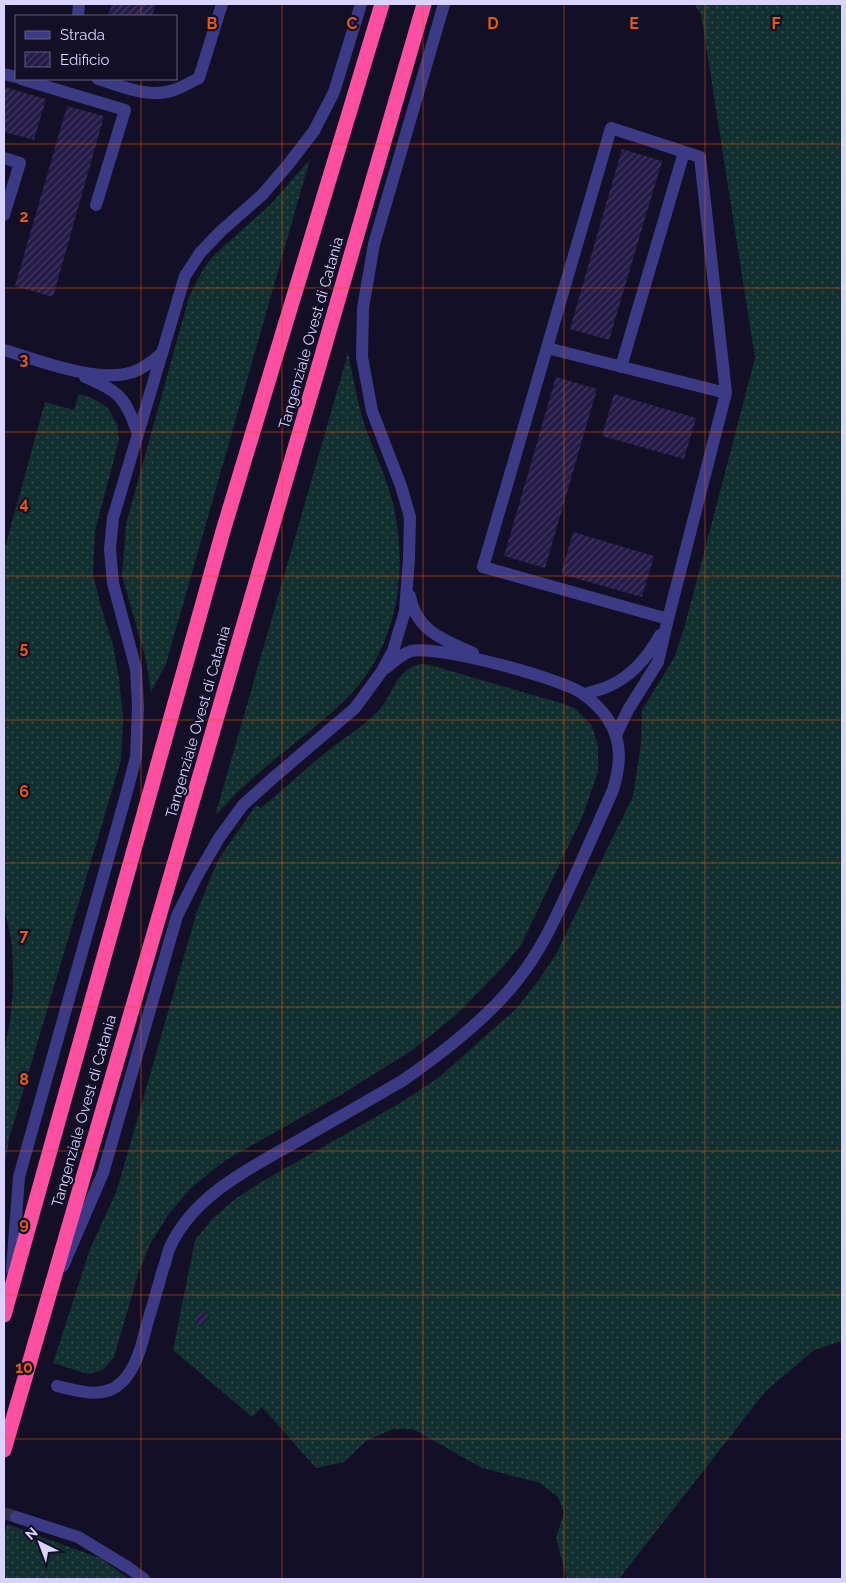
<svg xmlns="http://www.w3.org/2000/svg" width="846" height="1583" font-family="Raleway,sans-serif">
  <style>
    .grass { fill: url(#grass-dots) }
    .building { fill: url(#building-hatch) }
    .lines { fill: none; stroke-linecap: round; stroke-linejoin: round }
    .street-tunnel { stroke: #312d47; stroke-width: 12; stroke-dasharray: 12 6; stroke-linecap: butt }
    .lane { stroke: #3d3a85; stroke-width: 12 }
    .street { stroke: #3d3a85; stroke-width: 12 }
    .highway { stroke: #ff4fa3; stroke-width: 15 }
    .grid { fill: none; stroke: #e8590c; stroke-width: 1; stroke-opacity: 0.55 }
    .labels { text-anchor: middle; stroke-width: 4.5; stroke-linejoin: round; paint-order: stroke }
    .street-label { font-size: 15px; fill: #d9d4ff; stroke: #130f26 }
    .grid-label { font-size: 16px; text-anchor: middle; font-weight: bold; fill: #e8590c; stroke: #130f26; stroke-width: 4.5; stroke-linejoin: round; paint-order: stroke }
  </style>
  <defs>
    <pattern id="grass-dots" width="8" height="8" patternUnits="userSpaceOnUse" patternTransform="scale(1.25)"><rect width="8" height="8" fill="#12302f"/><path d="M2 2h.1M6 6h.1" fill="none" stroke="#344d4e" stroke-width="1.8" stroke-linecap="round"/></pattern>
    <pattern id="building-hatch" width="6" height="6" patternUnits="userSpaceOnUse" patternTransform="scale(1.25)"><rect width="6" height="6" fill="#241b47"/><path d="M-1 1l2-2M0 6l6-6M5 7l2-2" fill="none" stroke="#433b63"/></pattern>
  </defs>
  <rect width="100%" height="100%" fill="#130f26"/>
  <g class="grass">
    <path d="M694,4h148v1337l-28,9 -49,42 -146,187h-52l-11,-41 8,-25 -6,-16 -18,-14 -58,-15 -69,-39h-20l-27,12 -22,21 -28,6 -54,-61 -10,10 -79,-67 22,-110 17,-21 23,-20 28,-18 137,-78 38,-25 78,-69 22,-28 18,-27 77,-158 8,-53 1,-33 33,-54 10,-31 70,-267 -54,-344z"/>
    <path d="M310,159l-144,505 -15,28 -5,-32 -24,-84 4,-52 63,-227 14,-28 12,-15 56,-50z"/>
    <path d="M348,353c5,23 9,47 16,70 9,28 24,56 30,85 14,65 3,138 -44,187 -30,31 -66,55 -98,84 -13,11 -25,24 -37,37z"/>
    <path d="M79,394l13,4 16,10 9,16 2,16 -24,91 -2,43 8,33 12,38 6,32 4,41 -2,42 -112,379 -5,33v-123c9,-33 10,-67 8,-102 -1,-14 -6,-28 -8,-42v-354l41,-149 29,8z"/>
    <path d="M421,664l9,1 134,39 12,5 16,17 6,20v26l-17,48 -60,125 -20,24 -44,45 -43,35 -75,47 -113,64 -33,26 -23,26 -20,32 -11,27 -25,86 -11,13 -15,4 -35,-11 37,-114 27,-59 80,-279 21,-51 38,-55 5,3c22,-18 42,-37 64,-55 17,-14 38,-26 54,-43 15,-16 16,-41 42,-46z"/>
    <path d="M7,1524l95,35 27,20h-125v-42z"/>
  </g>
  <g class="building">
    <path d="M112,4h44l-4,12h-44z"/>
    <path d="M4,87l42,12 -12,41 -30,-8z"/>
    <path d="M67,106l37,10 -51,181 -38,-11z"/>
    <path d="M622,149l40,12 -53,179 -39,-11z"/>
    <path d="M556,377l41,12 -52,179 -41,-12z"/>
    <path d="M614,394l82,24 -12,41 -82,-23z"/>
    <path d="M573,532l81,24 -12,41 -81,-23z"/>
    <path d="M203,1310l7,7 -9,9 -7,-7z"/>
  </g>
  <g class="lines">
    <path class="street-tunnel" d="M4,1513l12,4"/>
    <g class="lane">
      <path d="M78,16l1,-12"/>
      <path d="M4,74l12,3"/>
      <path d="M21,79l104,31 -29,95"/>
      <path d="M98,79c24,7 51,20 76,11 9,-3 17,-8 25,-12l23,-74"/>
      <path d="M4,158l16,5 -16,52"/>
      <path d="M547,348l179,45"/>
      <path d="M4,350c34,10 94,34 129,22 11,-4 20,-11 29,-19"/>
      <path d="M621,367l63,-215"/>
      <path d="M85,377c36,15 40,21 53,57"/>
      <path d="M410,596c6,35 34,44 63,57"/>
      <path d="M584,694c7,-2 16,-4 23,-7 24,-10 41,-30 53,-52"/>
      <path d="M616,735l12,-25 30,-48 10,-43 58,-226 -26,-236 -89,-29 -128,439 185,52"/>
      <path d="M63,1266l40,-93 74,-257 20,-40 22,-38 24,-33 30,-27 82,-70 27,-37 11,-20 12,-40 4,-53 1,-41 -9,-31 -29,-75 -10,-54 1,-49 11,-64 70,-240"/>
      <path d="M12,1270l7,-93 107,-382 10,-38 2,-50 -2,-38 -23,-86 -3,-34 3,-31 72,-242 15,-23 20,-21 42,-37 25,-29 27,-35 20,-39 27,-88"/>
      <path d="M57,1386c22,5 47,14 65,-4 15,-15 20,-38 25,-58 6,-19 11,-37 16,-55 3,-7 4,-15 7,-22 25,-54 84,-81 133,-109 33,-19 66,-38 99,-57 39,-27 88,-65 117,-103 24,-30 39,-66 55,-100 13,-29 26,-59 39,-88 7,-23 10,-47 -4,-69 -5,-9 -17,-21 -26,-27 -22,-16 -146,-49 -172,-43 -9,3 -17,10 -25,17"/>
    </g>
    <path class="street" d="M16,1517l62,20 51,31 15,11"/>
    <g class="highway">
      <path d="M4,1315l219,-784 159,-527"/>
      <path d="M4,1450l420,-1446"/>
    </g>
  </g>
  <path class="grid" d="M141,4v12M282,4v1575M423,4v1575M564,4v1575M705,4v1575M141,79v1500M4,144h838M4,288h838M4,432h838M4,576h838M4,720h838M4,863h838M4,1007h838M4,1151h838M4,1295h838M4,1439h838"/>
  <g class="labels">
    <g class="street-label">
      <text transform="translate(311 333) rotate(-74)" y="5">Tangenziale Ovest di Catania</text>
      <text transform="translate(198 722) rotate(-74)" y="5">Tangenziale Ovest di Catania</text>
      <text transform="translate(84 1111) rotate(-74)" y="5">Tangenziale Ovest di Catania</text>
    </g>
  </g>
  <g class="grid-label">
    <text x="212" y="29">B</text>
    <text x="352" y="29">C</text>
    <text x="493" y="29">D</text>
    <text x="634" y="29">E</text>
    <text x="776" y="29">F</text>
    <text x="24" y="222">2</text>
    <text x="24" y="365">3</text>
    <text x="24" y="509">4</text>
    <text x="24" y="653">5</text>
    <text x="24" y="797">6</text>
    <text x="24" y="941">7</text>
    <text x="24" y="1085">8</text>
    <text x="24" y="1229">9</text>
    <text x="24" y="1373">10</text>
  </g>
  <rect width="846" height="1583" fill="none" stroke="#d9d4ff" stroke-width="10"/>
  <rect x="15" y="15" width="162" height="65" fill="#130f26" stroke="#625e7d"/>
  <rect x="25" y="31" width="25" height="8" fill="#3d3a85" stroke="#625e7d"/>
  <text x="60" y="40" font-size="15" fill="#d9d4ff">Strada</text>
  <rect x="25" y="52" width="25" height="15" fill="url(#building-hatch)" stroke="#625e7d"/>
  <text x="60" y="65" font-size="15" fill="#d9d4ff">Edificio</text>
  <g transform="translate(40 1543) rotate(318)" stroke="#130f26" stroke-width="4" paint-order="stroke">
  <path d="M0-4L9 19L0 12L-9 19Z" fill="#d9d4ff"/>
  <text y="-8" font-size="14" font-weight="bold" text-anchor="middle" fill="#d9d4ff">N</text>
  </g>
</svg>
